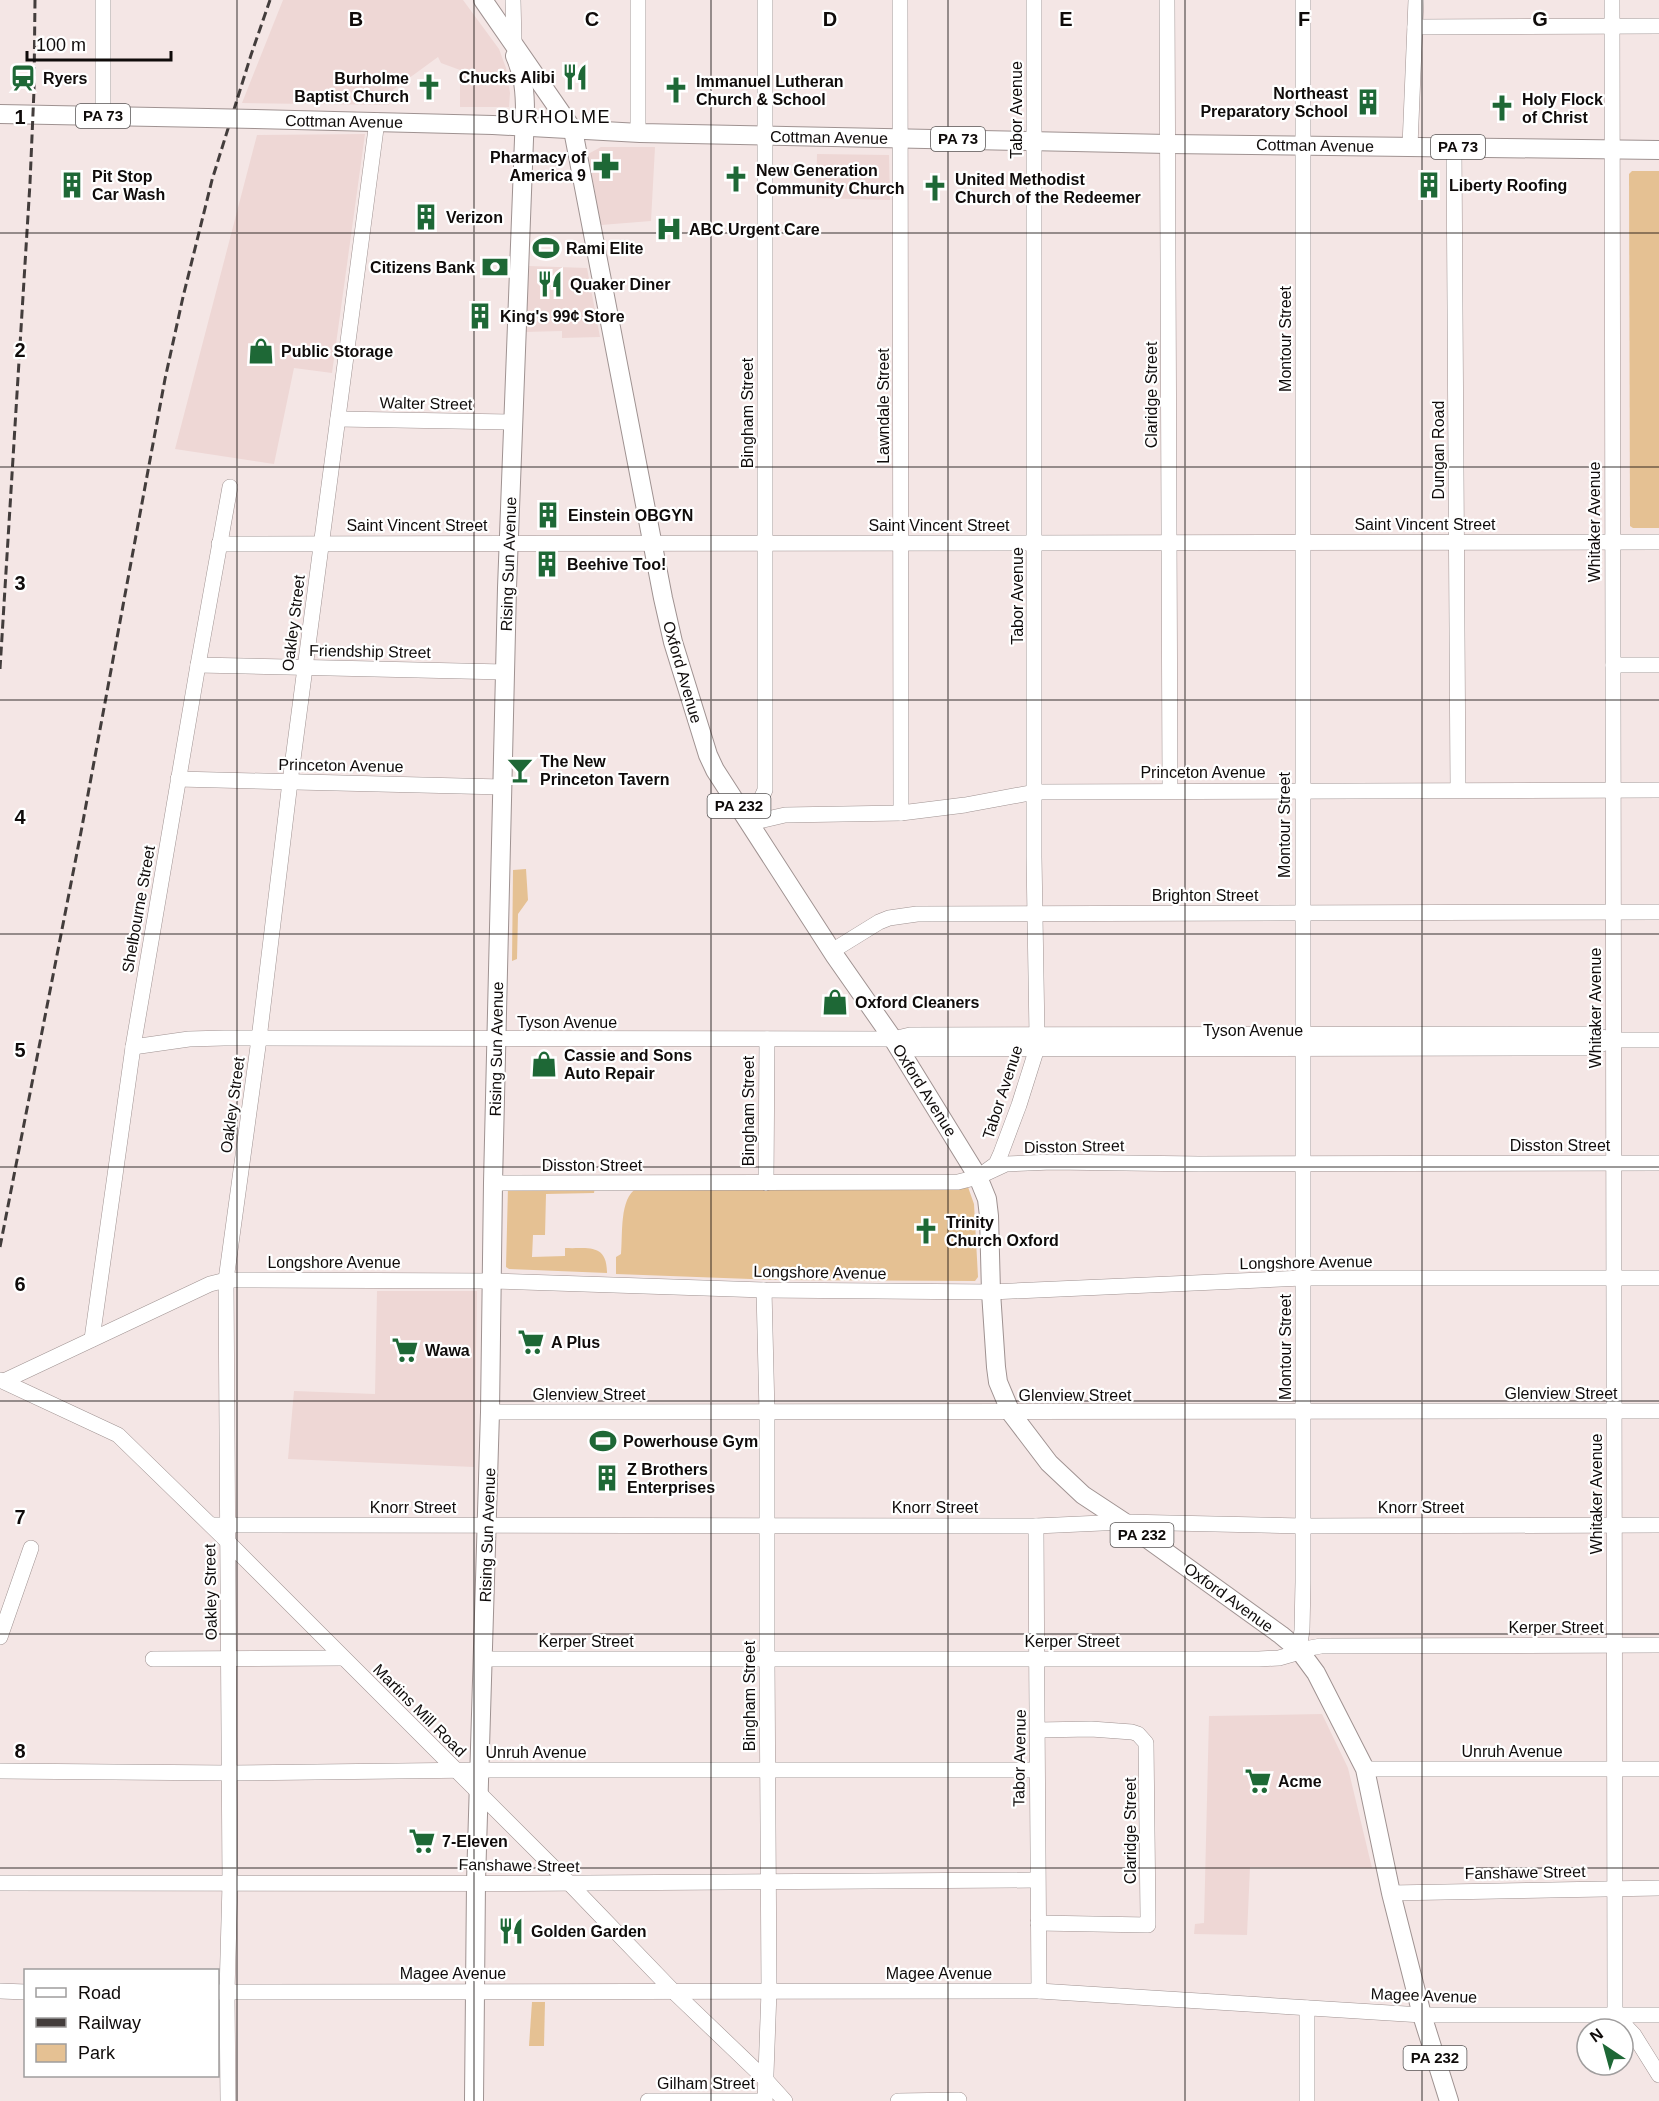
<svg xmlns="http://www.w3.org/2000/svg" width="1659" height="2101" font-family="Helvetica,sans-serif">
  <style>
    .built { fill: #eed7d5 }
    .green { fill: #e5c193 }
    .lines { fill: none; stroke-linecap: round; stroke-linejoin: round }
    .minor-casing { stroke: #9f9291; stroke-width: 16 }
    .major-casing { stroke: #9f9291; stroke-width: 20 }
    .minor { stroke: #fff; stroke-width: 15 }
    .major { stroke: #fff; stroke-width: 18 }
    .rail { stroke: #433d3c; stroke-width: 3; stroke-dasharray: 9 4.5; stroke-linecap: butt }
    .major-bridge-casing { stroke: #9f9291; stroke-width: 20; stroke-linecap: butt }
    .major-bridge { stroke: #fff; stroke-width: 18 }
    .grid { fill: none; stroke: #0f0b0a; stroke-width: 1.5; stroke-opacity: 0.55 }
    .labels { text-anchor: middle; stroke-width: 4.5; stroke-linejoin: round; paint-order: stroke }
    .shield { fill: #fff; stroke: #575454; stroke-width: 1.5 }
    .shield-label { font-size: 15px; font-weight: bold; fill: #0f0b0a }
    .poi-label { font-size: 16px; font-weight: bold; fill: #0f0b0a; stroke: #fff; text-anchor: start }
    .street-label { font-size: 16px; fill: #0f0b0a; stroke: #fff }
    .neighbourhood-label { font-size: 18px; letter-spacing: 1.5px; fill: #0f0b0a; stroke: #fff }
    .grid-label { font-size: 20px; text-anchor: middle; font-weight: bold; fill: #0f0b0a; stroke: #fff; stroke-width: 4.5; stroke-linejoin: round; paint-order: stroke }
  </style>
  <rect width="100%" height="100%" fill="#f4e6e5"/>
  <g class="built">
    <path d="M283,0h180l36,49 7,19 4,25 -1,14h-49v-37l-19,-7 -3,-6 -48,35 -1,13 -147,-2z"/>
    <path d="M365,134l-33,239 -38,-5 -20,96 -99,-15 82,-314z"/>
    <path d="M601,147h54l-4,74 -50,4 -13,-71z"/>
    <path d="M817,154l72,1 1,45 -74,-2z"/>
    <path d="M529,266l58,2 13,69 -38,1v-7l-38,1z"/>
    <path d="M377,1291h100l-3,176 -186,-8 6,-68 81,3z"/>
    <path d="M1322,1714l26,54 24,100 -122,-1 -3,68 -53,-1 1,-10 9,-1 5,-207z"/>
  </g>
  <g class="green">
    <path d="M1632,171h27v357h-26l-3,-2 -1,-352z"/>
    <path d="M526,869l2,31 -10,14 -1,45 -5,2 1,-91z"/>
    <path d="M595,1186l-1,7 -48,1 -1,41h-12l-1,22 33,-1v-8c23,1 42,-5 42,25l-98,-4 -3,-2 2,-80z"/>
    <path d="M968,1187l6,17 4,73 -3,4 -199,-1 -160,-6v-17l5,-3c2,-19 -2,-56 16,-66z"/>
    <path d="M532,2002h13l-1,44h-15z"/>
  </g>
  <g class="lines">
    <g class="minor-casing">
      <g id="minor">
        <path d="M103,0v116"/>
        <path d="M513,0l1,42"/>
        <path d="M900,0l1,813"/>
        <path d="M1167,0l3,790"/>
        <path d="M1612,0l3,2015"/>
        <path d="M1415,27l244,-1"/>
        <path d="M638,133v-133"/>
        <path d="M1410,146l6,-146"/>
        <path d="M1454,147l4,643"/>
        <path d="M338,419l175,3"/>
        <path d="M219,544l1440,-2"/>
        <path d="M198,665l307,7"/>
        <path d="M1613,665h46"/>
        <path d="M178,779l324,8"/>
        <path d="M750,823l35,-8 116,-2 64,-8 70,-13 624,-2"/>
        <path d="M750,823l15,-33v-790"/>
        <path d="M832,951l47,-29 10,-4 28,-4 742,-2"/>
        <path d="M893,1039l22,10 676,-1 22,-8"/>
        <path d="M133,1047l56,-8 35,-1 669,1 17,-4 681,-1 22,6h46"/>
        <path d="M978,1177l18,-13 5,-11 18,-48 18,-57v-13l-3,-178v-857"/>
        <path d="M493,1183l465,-1 20,-5 28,-13 46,-2 147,2 460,-1"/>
        <path d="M766,1183l1,-144"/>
        <path d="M764,1290l3,123v246l2,332 -4,110"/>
        <path d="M92,1339l41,-292 65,-382 32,-178"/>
        <path d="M0,1380l118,55 109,106 343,343 104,108 92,88 19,21"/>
        <path d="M4,1381l206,-97 16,-4 267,1 271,9 227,2 312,-14h356"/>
        <path d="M490,1412l1169,-1"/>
        <path d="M211,1525l825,1 88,-4 179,4 356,-1"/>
        <path d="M1036,1526c1,155 1,310 3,465"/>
        <path d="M0,1637l31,-89"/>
        <path d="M1299,1650l3,-20 1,-48v-1582"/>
        <path d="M153,1659l190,-1"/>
        <path d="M484,1659h775l20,-1 14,-4 6,-4 22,-4 338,-1"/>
        <path d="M1038,1730l53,-1 41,3 6,2 8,9 2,174v8l-110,-2"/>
        <path d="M1365,1769h294"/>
        <path d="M0,1771l228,2 253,-3h555"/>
        <path d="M0,1883c346,1 691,1 1037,-3"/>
        <path d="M1391,1893l268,-5"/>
        <path d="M0,1991l26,1"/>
        <path d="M218,1992l821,-1 383,24h237"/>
        <path d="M1615,2015l19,20 25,40"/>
        <path d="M228,2101l-1,-109 3,-108 -4,-604 33,-241 31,-257 87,-661"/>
        <path d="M648,2101h117"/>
        <path d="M898,2101l61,-1"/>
        <path d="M1307,2101v-93"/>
      </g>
    </g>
    <g class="major-casing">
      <g id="major">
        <path d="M483,0l90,130 90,468 10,44 35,113 7,15 120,186 58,83 85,138 9,22 2,17 2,76 5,75 2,15 13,31 38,50 34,32 41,27 157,113 18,15 17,23 49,96 26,124 31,122 27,86"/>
        <path d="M0,114l207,4"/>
        <path d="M255,119l238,6 147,8 528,11 491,6"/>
        <path d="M474,2101l2,-219 14,-470 3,-229 14,-595 18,-475c0,-20 -1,-37 -10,-57"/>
      </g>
    </g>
    <use href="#minor" class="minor"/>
    <use href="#major" class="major"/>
    <g class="rail">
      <path d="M0,669l30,-486 4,-93 1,-90"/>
      <path d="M0,1247l81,-415 84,-453 18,-82 29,-117 39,-125 19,-55"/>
    </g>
    <g class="major-bridge-casing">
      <path id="major-bridge" d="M207,118l48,1"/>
    </g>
    <use href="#major-bridge" class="major-bridge"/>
  </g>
  <path class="grid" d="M237,0v2101M474,0v2101M711,0v2101M948,0v2101M1185,0v2101M1422,0v2101M0,233h1659M0,467h1659M0,700h1659M0,934h1659M0,1167h1659M0,1401h1659M0,1634h1659M0,1868h1659"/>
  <defs>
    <g id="restaurant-bare" transform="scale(2.07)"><path d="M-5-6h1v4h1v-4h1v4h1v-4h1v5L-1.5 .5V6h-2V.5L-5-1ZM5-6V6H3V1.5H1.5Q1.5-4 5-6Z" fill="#1e6836" stroke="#fff" stroke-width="2.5" paint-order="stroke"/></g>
    <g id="station-bare" transform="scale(2.07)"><path d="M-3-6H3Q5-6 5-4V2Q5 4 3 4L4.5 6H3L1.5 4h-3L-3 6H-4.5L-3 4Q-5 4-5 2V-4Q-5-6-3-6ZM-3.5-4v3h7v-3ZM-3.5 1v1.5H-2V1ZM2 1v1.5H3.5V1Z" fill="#1e6836" stroke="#fff" stroke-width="2.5" paint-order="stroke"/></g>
    <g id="church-bare" transform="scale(2.07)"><path d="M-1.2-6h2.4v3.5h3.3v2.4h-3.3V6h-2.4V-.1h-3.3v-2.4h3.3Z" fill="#1e6836" stroke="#fff" stroke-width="2.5" paint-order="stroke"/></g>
    <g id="building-bare" transform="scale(2.07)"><path d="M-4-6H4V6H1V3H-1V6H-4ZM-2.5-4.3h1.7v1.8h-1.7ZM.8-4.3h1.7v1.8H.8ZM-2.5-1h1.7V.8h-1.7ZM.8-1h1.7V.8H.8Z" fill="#1e6836" stroke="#fff" stroke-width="2.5" paint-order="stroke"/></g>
    <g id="pharmacy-bare" transform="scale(2.07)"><path d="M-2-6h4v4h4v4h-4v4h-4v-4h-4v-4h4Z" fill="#1e6836" stroke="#fff" stroke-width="2.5" paint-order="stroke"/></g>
    <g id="hospital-bare" transform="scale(2.07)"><path d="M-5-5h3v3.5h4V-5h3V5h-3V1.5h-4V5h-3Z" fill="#1e6836" stroke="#fff" stroke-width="2.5" paint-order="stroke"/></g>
    <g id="stadium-bare" transform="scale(2.07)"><path d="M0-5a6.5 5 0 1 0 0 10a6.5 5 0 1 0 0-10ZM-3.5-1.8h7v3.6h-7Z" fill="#1e6836" stroke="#fff" stroke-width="2.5" paint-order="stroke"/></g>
    <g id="bank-bare" transform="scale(2.07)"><path d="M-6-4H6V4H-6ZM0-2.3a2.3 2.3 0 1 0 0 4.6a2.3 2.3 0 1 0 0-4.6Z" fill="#1e6836" stroke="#fff" stroke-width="2.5" paint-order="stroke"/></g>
    <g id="shop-bare" transform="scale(2.07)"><path d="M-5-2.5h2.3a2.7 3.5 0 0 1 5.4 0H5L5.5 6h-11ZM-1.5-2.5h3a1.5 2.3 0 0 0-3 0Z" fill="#1e6836" stroke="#fff" stroke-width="2.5" paint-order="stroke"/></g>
    <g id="bar-bare" transform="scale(2.07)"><path d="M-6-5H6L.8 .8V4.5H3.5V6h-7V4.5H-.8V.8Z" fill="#1e6836" stroke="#fff" stroke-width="2.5" paint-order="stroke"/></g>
    <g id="supermarket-bare" transform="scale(2.07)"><path d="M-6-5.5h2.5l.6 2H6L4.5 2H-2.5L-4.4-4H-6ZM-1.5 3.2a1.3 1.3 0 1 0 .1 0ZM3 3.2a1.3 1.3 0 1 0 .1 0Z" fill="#1e6836" stroke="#fff" stroke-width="2.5" paint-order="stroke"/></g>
  </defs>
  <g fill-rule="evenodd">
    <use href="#restaurant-bare" x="575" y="77"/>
    <use href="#station-bare" x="23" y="78"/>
    <use href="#church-bare" x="429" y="87"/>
    <use href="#church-bare" x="676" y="90"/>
    <use href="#building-bare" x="1368" y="102"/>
    <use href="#church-bare" x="1502" y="108"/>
    <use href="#pharmacy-bare" x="606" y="166"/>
    <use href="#church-bare" x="736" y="179"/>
    <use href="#building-bare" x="72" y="185"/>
    <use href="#building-bare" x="1429" y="185"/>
    <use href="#church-bare" x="935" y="188"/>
    <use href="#building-bare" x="426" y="217"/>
    <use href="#hospital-bare" x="669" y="229"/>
    <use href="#stadium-bare" x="546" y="248"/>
    <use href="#bank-bare" x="495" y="267"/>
    <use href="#restaurant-bare" x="550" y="284"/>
    <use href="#building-bare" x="480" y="316"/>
    <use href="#shop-bare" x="261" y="351"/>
    <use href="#building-bare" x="548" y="515"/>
    <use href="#building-bare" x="547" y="564"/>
    <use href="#bar-bare" x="520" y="770"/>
    <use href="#shop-bare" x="835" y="1002"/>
    <use href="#shop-bare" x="544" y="1064"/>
    <use href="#church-bare" x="926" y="1231"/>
    <use href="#supermarket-bare" x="531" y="1342"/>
    <use href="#supermarket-bare" x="405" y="1350"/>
    <use href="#stadium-bare" x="603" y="1441"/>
    <use href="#building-bare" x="607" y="1478"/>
    <use href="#supermarket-bare" x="1258" y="1781"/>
    <use href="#supermarket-bare" x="422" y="1841"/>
    <use href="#restaurant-bare" x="511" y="1931"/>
  </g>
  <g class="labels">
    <g class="shield">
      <rect x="76" y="104" width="54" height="24" rx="4.5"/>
      <rect x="931" y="127" width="54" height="24" rx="4.5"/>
      <rect x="1431" y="135" width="54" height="24" rx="4.5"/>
      <rect x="707.5" y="794" width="63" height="24" rx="4.5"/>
      <rect x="1110.5" y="1523" width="63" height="24" rx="4.5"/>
      <rect x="1403.5" y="2046" width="63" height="24" rx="4.5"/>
    </g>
    <g class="shield-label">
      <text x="103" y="121">PA 73</text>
      <text x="958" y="144">PA 73</text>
      <text x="1458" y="152">PA 73</text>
      <text x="739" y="811">PA 232</text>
      <text x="1142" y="1540">PA 232</text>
      <text x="1435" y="2063">PA 232</text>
    </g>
    <g class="poi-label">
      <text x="555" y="83" text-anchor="end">Chucks Alibi</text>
      <text x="43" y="84">Ryers</text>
      <text x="409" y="84" text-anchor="end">Burholme<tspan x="409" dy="18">Baptist Church</tspan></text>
      <text x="696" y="87">Immanuel Lutheran<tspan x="696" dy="18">Church &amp; School</tspan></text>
      <text x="1348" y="99" text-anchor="end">Northeast<tspan x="1348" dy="18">Preparatory School</tspan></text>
      <text x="1522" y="105">Holy Flock<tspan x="1522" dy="18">of Christ</tspan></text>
      <text x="586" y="163" text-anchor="end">Pharmacy of<tspan x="586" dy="18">America 9</tspan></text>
      <text x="756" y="176">New Generation<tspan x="756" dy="18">Community Church</tspan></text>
      <text x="92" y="182">Pit Stop<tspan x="92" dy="18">Car Wash</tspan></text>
      <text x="955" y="185">United Methodist<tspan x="955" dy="18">Church of the Redeemer</tspan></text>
      <text x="1449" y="191">Liberty Roofing</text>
      <text x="446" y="223">Verizon</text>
      <text x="689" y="235">ABC Urgent Care</text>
      <text x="566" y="254">Rami Elite</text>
      <text x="475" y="273" text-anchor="end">Citizens Bank</text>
      <text x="570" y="290">Quaker Diner</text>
      <text x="500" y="322">King's 99¢ Store</text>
      <text x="281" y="357">Public Storage</text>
      <text x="568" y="521">Einstein OBGYN</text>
      <text x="567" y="570">Beehive Too!</text>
      <text x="540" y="767">The New<tspan x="540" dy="18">Princeton Tavern</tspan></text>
      <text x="855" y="1008">Oxford Cleaners</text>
      <text x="564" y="1061">Cassie and Sons<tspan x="564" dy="18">Auto Repair</tspan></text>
      <text x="946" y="1228">Trinity<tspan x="946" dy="18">Church Oxford</tspan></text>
      <text x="551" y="1348">A Plus</text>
      <text x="425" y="1356">Wawa</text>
      <text x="623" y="1447">Powerhouse Gym</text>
      <text x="627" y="1475">Z Brothers<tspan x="627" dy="18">Enterprises</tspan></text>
      <text x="1278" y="1787">Acme</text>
      <text x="442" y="1847">7-Eleven</text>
      <text x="531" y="1937">Golden Garden</text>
    </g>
    <g class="street-label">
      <text transform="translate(1016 110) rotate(-90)" y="6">Tabor Avenue</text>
      <text transform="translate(344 121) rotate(1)" y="6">Cottman Avenue</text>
      <text transform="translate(829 137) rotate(1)" y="6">Cottman Avenue</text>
      <text transform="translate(1315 145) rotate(1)" y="6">Cottman Avenue</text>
      <text transform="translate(1285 339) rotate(-90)" y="6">Montour Street</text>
      <text transform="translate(1151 395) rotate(-90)" y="6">Claridge Street</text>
      <text transform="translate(426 403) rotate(1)" y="6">Walter Street</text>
      <text transform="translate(883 406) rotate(-90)" y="6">Lawndale Street</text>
      <text transform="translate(747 413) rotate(-90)" y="6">Bingham Street</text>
      <text transform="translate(1438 450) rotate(-90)" y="6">Dungan Road</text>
      <text transform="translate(1594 522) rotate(-90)" y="6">Whitaker Avenue</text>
      <text x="1425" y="530">Saint Vincent Street</text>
      <text x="417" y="531">Saint Vincent Street</text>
      <text x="939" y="531">Saint Vincent Street</text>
      <text transform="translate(508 564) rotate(-88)" y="6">Rising Sun Avenue</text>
      <text transform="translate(1017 596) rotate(-90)" y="6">Tabor Avenue</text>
      <text transform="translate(293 623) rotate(-83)" y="6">Oakley Street</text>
      <text transform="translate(370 651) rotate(1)" y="6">Friendship Street</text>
      <text transform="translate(683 672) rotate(74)" y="6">Oxford Avenue</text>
      <text transform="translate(341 765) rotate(1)" y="6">Princeton Avenue</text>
      <text x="1203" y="778">Princeton Avenue</text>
      <text transform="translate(1284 825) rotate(-90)" y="6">Montour Street</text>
      <text x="1205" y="901">Brighton Street</text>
      <text transform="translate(138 909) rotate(-80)" y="6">Shelbourne Street</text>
      <text transform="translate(1595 1008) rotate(-90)" y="6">Whitaker Avenue</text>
      <text x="567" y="1028">Tyson Avenue</text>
      <text x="1253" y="1036">Tyson Avenue</text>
      <text transform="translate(496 1049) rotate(-89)" y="6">Rising Sun Avenue</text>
      <text transform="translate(925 1090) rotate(58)" y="6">Oxford Avenue</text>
      <text transform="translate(1002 1092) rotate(-72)" y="6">Tabor Avenue</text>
      <text transform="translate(232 1105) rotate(-82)" y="6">Oakley Street</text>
      <text transform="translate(748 1111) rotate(-90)" y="6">Bingham Street</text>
      <text x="1560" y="1151">Disston Street</text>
      <text transform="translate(1074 1146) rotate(-1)" y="6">Disston Street</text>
      <text x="592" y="1171">Disston Street</text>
      <text x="334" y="1268">Longshore Avenue</text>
      <text transform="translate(1306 1262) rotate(-1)" y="6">Longshore Avenue</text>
      <text transform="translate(820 1272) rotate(1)" y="6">Longshore Avenue</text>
      <text transform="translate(1285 1347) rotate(-90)" y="6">Montour Street</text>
      <text x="1561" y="1399">Glenview Street</text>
      <text x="589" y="1400">Glenview Street</text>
      <text x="1075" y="1401">Glenview Street</text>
      <text transform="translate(1596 1494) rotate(-90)" y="6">Whitaker Avenue</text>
      <text x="413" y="1513">Knorr Street</text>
      <text x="935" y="1513">Knorr Street</text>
      <text x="1421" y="1513">Knorr Street</text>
      <text transform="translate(487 1535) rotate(-88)" y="6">Rising Sun Avenue</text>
      <text transform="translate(210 1592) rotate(-91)" y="6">Oakley Street</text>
      <text transform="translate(1229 1597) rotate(36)" y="6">Oxford Avenue</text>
      <text x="1556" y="1633">Kerper Street</text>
      <text x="586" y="1647">Kerper Street</text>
      <text x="1072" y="1647">Kerper Street</text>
      <text transform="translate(749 1696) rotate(-90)" y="6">Bingham Street</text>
      <text transform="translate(420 1710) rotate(45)" y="6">Martins Mill Road</text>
      <text x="1512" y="1757">Unruh Avenue</text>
      <text x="536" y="1758">Unruh Avenue</text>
      <text transform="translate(1019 1758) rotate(-89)" y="6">Tabor Avenue</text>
      <text transform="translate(1130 1831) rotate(-90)" y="6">Claridge Street</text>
      <text transform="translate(519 1865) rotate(1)" y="6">Fanshawe Street</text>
      <text transform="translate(1525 1872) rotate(-1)" y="6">Fanshawe Street</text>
      <text x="453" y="1979">Magee Avenue</text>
      <text x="939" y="1979">Magee Avenue</text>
      <text transform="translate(1424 1995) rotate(2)" y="6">Magee Avenue</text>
      <text x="706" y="2089">Gilham Street</text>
    </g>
    <g class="neighbourhood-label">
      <text x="554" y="123">BURHOLME</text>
    </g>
  </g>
  <g class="grid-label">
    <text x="356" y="26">B</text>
    <text x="592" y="26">C</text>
    <text x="830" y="26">D</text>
    <text x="1066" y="26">E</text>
    <text x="1304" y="26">F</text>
    <text x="1540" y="26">G</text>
    <text x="20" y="124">1</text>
    <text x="20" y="357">2</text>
    <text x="20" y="590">3</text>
    <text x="20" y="824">4</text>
    <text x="20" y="1057">5</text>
    <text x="20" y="1291">6</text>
    <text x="20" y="1524">7</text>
    <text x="20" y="1758">8</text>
  </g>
  <rect x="24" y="1969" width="195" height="108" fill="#ffffff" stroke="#9f9d9d" stroke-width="1.5"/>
  <rect x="36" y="1988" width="30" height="9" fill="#ffffff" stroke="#9f9d9d" stroke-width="1.5"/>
  <text x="78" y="1999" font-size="18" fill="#0f0b0a">Road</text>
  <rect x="36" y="2018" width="30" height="9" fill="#433d3c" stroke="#9f9d9d" stroke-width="1.5"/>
  <text x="78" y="2029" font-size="18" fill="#0f0b0a">Railway</text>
  <rect x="36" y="2044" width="30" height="18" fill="#e5c193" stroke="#9f9d9d" stroke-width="1.5"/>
  <text x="78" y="2059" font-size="18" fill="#0f0b0a">Park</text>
  <g transform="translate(1605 2047) rotate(324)"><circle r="28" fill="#ffffff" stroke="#9f9d9d" stroke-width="1.5"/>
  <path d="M0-4.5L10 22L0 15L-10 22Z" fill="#1e6836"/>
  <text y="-9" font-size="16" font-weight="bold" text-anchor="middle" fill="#0f0b0a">N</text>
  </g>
  <path d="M27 51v9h144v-9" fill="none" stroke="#0f0b0a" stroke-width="3"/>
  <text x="36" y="51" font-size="18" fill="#0f0b0a" stroke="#ffffff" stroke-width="4.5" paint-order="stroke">100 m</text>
</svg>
